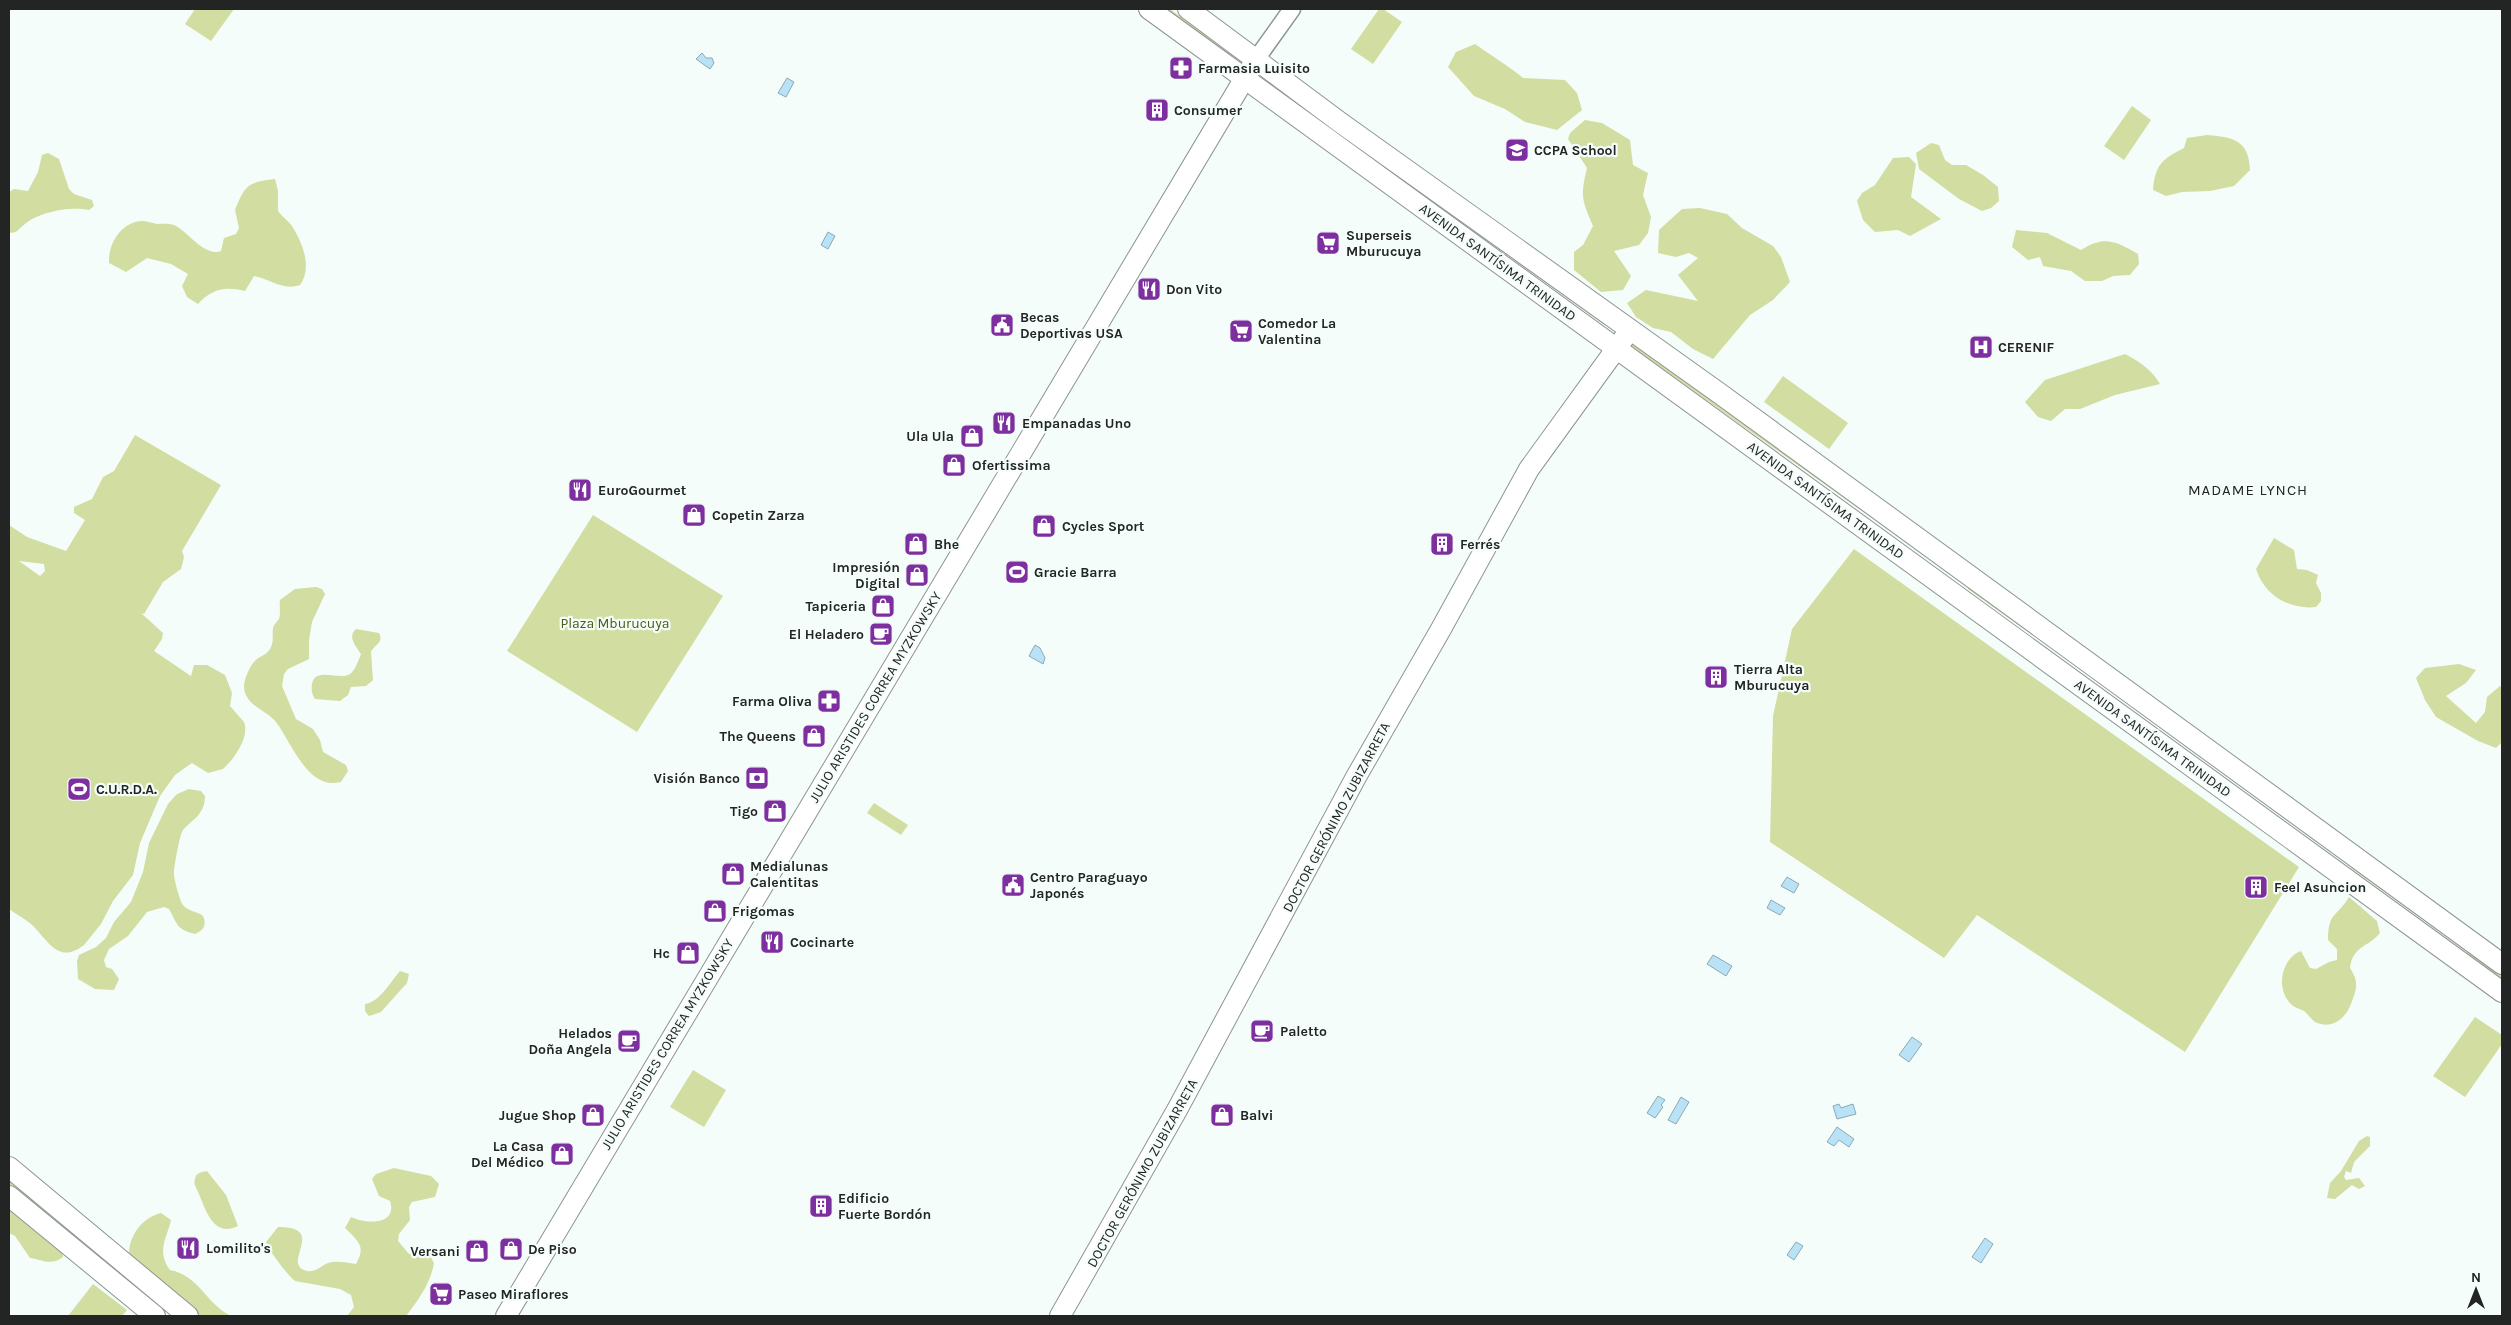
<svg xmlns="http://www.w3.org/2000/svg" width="2511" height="1325" font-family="Karla,sans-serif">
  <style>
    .green { fill: #d2dda1; fill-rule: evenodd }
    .water { fill: #bae2f6; stroke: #8ca9b7 }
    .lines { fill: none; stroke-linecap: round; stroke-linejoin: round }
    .minor-casing { stroke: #8d9592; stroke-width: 19 }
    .major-casing { stroke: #8d9592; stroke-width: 22 }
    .minor { stroke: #fff; stroke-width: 16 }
    .major { stroke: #fff; stroke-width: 20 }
    .labels { text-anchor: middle; stroke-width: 4.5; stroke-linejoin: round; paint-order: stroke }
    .poi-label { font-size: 14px; font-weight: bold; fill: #222524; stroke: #f4fdfa; text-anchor: start }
    .street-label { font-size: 14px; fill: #222524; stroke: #f4fdfa }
    .park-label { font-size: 14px; fill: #515a10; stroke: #f4fdfa }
    .neighbourhood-label { font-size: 15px; letter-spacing: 1px; fill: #222524; stroke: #f4fdfa }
  </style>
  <rect width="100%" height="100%" fill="#f4fdfa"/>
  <g class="green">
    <path d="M195,9h39l-23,32 -26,-17z"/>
    <path d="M1163,9h7l67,50 -2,1z"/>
    <path d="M1379,9h4l19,13 -29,42 -22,-15z"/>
    <path d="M1475,44c16,12 33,21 48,34l42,2 12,13 5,17 -25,20 -32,-8 -20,-13 -31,-13 -26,-29 8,-15z"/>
    <path d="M1269,81l334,241v2l-334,-240z"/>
    <path d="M2132,106l19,14 -27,40 -20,-14z"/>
    <path d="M1585,120l17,3 28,17 3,25 15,8 -5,22 8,22 -3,16 -9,12 -25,6 17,25 -8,14 -22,2 -27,-22v-18l9,-7 10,-19c-11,-26 -13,-29 -6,-58l-19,-29 2,-6z"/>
    <path d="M2207,135c26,2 42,5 43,35l-16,16 -24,5 -28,1 -16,4 -13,-6c2,-25 9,-31 31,-42l3,-10z"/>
    <path d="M1931,143l8,2 6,15 7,5h14l17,10 15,12 1,14 -8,7 -9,3 -23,-12 -40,-30 -3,-16z"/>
    <path d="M48,153l11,6 10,30 5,5 18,6 2,6 -5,4c-18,-4 -50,2 -64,14 -7,5 -7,9 -16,9v-41l5,-3 14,2 10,-19 4,-17z"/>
    <path d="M1909,157l7,7 -5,33 30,22 -31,17 -12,-6 -23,2 -12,-12 -6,-19 5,-8 13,-8 18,-27z"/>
    <path d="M275,179l3,12v20c4,6 10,9 14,15 10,16 21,41 8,59 -18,6 -29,-6 -46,-9l-9,15c-21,-5 -33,-2 -47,13l-11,-7 -5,-11 6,-12 -17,-10 -24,-6 -21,14 -17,-9c-1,-19 12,-41 33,-42 5,0 10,2 15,3 6,0 13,-1 19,2 13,7 29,31 45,25l3,-13 12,-4 3,-6 -4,-18c10,-25 13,-28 40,-31z"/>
    <path d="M1700,208l27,6 15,14 31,18 8,11 9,25 -17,18 -23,15 -37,44 -20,-10 -22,-17 -18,-4 -17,-11 -9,-14 19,-13 52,11 -20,-26 20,-17 -9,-5 -13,4 -18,-4 1,-23 23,-21z"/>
    <path d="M2016,230l31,3 34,17c23,-15 35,-9 57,4l1,10 -9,11 -17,1 -11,5h-17l-14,-10 -28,-5 -3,-9 -12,3 -16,-13z"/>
    <path d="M1633,342l300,218 -1,1 -301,-215z"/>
    <path d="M2125,354c15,8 27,16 35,30l-45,11 -35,14h-15l-14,12 -13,-4 -13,-15 20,-22z"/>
    <path d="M1783,376l65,47 -19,26 -65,-47z"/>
    <path d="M135,435l86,50 -39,66 2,6 -3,12 -18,13 -19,32 -3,-1 22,20 -1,6 -8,12 37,25 3,-11h13l18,10 7,18 -2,13 14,16c6,15 -10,37 -21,47l-15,4 -16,-10 -17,12 -15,21 -20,47 -7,32 -20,26 -12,23 -17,21c-26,20 -35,-4 -53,-21 -7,-6 -14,-9 -22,-15v-384l18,12 39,14 19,-31 -11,-7v-6l18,-8 11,-22 11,-6zM19,561l25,3 1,7 -5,5z"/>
    <path d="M593,515l130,81 -86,136 -130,-81z"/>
    <path d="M2274,538l20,12 3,19 10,1 11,5 -2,8 5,10v8l-5,6c-27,3 -52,-12 -60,-38z"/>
    <path d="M1854,549l445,318 -114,185 -208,-137 -33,43 -174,-116 3,-126 19,-87z"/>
    <path d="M1969,586l236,173 -237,-170z"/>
    <path d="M316,587l6,2 3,5 -13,28 -3,18v19l-21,10 -4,5 -2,12 14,33 17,10 7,11 3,12 23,13 2,6 -7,11c-33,9 -49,-39 -65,-60 -10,-12 -32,-17 -32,-36 0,-7 7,-23 13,-27 6,-4 11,-5 14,-12 3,-6 1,-12 2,-19 1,-4 4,-6 6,-9 2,-5 0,-14 1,-19l15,-11z"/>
    <path d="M356,629l23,4c5,10 -4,11 -8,19l2,28 -7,6 -15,1 -3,8 -8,6 -25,-2c-3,-4 -4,-10 -3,-15 3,-18 29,-3 38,-10 5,-3 9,-15 11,-20 -5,-8 -14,-17 -5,-25z"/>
    <path d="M2459,664l17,6 -10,13 -20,13 30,27 9,-11 2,-15 13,-11 2,1v55l-6,6 -18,-7 -42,-24 -11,-17 -9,-22 9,-10z"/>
    <path d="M2224,773l94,68 -2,1z"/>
    <path d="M189,789l12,2 4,5c0,18 -12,23 -22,34 -3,3 -9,37 -9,42 -1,4 6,30 9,33 4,6 14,6 20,11 4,9 1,14 -8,18 -19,-5 -17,-9 -26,-25l-5,-2 -17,5 -19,24 -19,13 -5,11 2,7 6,2 7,10 -5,11 -19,-1 -17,-10 -1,-18 2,-6 17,-8 10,-9 8,-16 17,-20 12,-30 6,-29 19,-39 9,-10z"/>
    <path d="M874,803l34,22 -7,10 -34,-22z"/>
    <path d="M2351,865l95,70v1l-95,-68z"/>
    <path d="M2349,897l28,24 3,12c-12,15 -27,12 -30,35 9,14 7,20 1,36 -6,15 -19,26 -36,18 -4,-3 -7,-8 -11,-11 -4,-2 -8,-3 -11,-5 -18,-14 -13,-47 8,-55l9,17 6,1 13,-7 8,-2v-11l-9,-9c0,-28 9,-23 21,-43z"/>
    <path d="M2467,950l35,24v5l-35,-26z"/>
    <path d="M400,971l9,3 -2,9 -26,29 -12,4 -4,-5v-7c15,-2 26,-23 35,-33z"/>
    <path d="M2475,1017l27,18v9l-37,53 -32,-21z"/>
    <path d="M693,1070l33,20 -22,37 -34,-20z"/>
    <path d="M2367,1136l3,1v9l-16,16 -3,11 -5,-2 -2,6 2,3 13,-2 6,8 -6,3 -7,-4 -17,14 -8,-1 3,-15 11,-12 18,-30z"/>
    <path d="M394,1168l37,8 8,8 -4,13 -23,5 -3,5 1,13 -11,14 -1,7 11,13c14,-1 17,-8 25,9 -3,19 -16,38 -28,53h-59l7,-9 -3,-12 -11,-6 -45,-8c-6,-4 -28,-33 -29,-39l12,-15c49,0 5,34 26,43 12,5 18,-7 28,-8 9,-1 16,1 24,2 10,-18 3,-22 -11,-36l6,-11c14,7 47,9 39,-16l-11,-5 -7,-17 4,-5z"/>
    <path d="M207,1171l19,24 12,31c-24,12 -32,-15 -39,-32 -2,-5 -6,-10 -4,-15 1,-6 6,-7 12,-8z"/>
    <path d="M9,1173l92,83 -6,2 -86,-72z"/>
    <path d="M9,1192l53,55 1,10c-11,9 -20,3 -33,1l-15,-22 -6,-3z"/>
    <path d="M161,1213l10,7c-4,18 -15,31 -1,50 30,6 36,34 61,46h-38l-64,-62c0,-19 14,-37 32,-41z"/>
    <path d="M93,1284l34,26 -5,6h-54z"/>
  </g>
  <g class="water">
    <path d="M702,53l4,5h6l2,5 -4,6 -14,-10z"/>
    <path d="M787,78l7,4 -8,15 -8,-4z"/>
    <path d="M828,232l7,4 -7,13 -7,-4z"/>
    <path d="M1035,645l5,3 5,10 -2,6 -14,-8z"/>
    <path d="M1787,877l12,7 -5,9 -13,-7z"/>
    <path d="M1771,900l14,8 -5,7 -13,-7z"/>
    <path d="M1713,955l19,11 -6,10 -19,-12z"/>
    <path d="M1912,1037l10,7 -13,18 -10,-7z"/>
    <path d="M1658,1096l7,4 -4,5 2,2 -8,11 -8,-5z"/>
    <path d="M1681,1097l8,5 -13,22 -8,-4z"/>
    <path d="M1839,1104l2,4 12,-4 3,10 -19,5 -4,-13z"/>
    <path d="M1837,1127l17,12 -5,8 -10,-7 -5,6 -7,-4z"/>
    <path d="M1985,1238l8,6 -12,19 -9,-6z"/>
    <path d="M1796,1242l7,4 -9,14 -7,-5z"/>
  </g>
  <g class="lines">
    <g class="minor-casing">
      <path id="minor" d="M1257,58l35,-49"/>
    </g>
    <g class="major-casing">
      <g id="major">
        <path d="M1149,9l1353,983"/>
        <path d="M1188,9l153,114 378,270 783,571"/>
        <path d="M9,1167l179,149"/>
        <path d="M9,1196l146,120"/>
        <path d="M506,1316l746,-1250"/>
        <path d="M1060,1316l117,-206 179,-333 85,-148 88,-160 95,-131"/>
      </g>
    </g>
    <use href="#minor" class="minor"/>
    <use href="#major" class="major"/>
  </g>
  <defs>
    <g id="pharmacy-square" transform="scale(1.25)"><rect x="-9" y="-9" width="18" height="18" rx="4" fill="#7d2fa0" stroke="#f4fdfa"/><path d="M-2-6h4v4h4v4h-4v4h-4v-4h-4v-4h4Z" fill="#fff"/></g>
    <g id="building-square" transform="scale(1.25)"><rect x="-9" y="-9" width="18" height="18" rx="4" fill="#7d2fa0" stroke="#f4fdfa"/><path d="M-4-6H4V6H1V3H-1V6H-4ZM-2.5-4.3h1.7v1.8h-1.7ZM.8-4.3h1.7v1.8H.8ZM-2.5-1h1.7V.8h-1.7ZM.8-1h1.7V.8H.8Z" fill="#fff"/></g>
    <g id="school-square" transform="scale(1.25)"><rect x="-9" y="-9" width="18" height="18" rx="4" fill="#7d2fa0" stroke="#f4fdfa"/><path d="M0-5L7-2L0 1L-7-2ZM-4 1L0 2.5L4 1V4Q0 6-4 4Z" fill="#fff"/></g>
    <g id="supermarket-square" transform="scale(1.25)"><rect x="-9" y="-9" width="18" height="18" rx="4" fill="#7d2fa0" stroke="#f4fdfa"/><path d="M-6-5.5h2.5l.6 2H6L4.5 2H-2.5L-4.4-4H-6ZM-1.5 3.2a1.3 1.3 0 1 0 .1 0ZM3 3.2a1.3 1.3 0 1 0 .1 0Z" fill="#fff"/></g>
    <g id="restaurant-square" transform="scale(1.25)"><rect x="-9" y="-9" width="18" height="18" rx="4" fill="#7d2fa0" stroke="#f4fdfa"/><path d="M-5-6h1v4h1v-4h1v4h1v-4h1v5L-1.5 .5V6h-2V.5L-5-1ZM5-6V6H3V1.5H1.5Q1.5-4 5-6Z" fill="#fff"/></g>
    <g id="civic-square" transform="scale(1.25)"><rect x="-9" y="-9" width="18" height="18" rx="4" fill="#7d2fa0" stroke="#f4fdfa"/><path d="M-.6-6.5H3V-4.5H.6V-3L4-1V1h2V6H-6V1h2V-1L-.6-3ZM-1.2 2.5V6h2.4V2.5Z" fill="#fff"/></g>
    <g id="hospital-square" transform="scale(1.25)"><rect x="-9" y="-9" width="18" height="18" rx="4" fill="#7d2fa0" stroke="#f4fdfa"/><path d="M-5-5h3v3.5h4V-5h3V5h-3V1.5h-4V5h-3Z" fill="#fff"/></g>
    <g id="shop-square" transform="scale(1.25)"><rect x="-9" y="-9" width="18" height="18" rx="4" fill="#7d2fa0" stroke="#f4fdfa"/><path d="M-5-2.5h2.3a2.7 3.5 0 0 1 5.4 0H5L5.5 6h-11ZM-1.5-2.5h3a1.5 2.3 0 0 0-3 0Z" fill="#fff"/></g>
    <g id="stadium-square" transform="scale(1.25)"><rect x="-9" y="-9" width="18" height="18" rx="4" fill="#7d2fa0" stroke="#f4fdfa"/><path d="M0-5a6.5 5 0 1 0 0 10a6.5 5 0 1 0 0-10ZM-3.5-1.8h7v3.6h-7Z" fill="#fff"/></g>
    <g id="cafe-square" transform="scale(1.25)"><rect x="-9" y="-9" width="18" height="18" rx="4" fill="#7d2fa0" stroke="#f4fdfa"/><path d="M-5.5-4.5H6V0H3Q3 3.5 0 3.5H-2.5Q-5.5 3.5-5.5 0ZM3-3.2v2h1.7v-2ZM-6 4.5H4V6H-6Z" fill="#fff"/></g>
    <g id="bank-square" transform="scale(1.25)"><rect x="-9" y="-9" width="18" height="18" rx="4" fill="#7d2fa0" stroke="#f4fdfa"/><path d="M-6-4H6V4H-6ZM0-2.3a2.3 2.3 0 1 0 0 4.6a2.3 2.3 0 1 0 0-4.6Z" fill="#fff"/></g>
  </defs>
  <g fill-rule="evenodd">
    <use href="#pharmacy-square" x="1181" y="68"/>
    <use href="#building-square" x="1157" y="110"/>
    <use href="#school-square" x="1517" y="150"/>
    <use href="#supermarket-square" x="1328" y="243"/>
    <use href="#restaurant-square" x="1149" y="289"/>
    <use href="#civic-square" x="1002" y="325"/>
    <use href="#supermarket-square" x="1241" y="331"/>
    <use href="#hospital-square" x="1981" y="347"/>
    <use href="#restaurant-square" x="1004" y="423"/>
    <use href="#shop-square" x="972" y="436"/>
    <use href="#shop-square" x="954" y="465"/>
    <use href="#restaurant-square" x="580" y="490"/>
    <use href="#shop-square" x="694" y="515"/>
    <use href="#shop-square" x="1044" y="526"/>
    <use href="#shop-square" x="916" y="544"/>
    <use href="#building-square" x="1442" y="544"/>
    <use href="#stadium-square" x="1017" y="572"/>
    <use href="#shop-square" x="917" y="575"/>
    <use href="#shop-square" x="883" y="606"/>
    <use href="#cafe-square" x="881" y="634"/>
    <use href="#building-square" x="1716" y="677"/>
    <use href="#pharmacy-square" x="829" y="701"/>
    <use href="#shop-square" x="814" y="736"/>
    <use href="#bank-square" x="757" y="778"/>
    <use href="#stadium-square" x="79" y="789"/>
    <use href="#shop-square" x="775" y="811"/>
    <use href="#shop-square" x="733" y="874"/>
    <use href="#civic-square" x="1013" y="885"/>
    <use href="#building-square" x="2256" y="887"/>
    <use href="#shop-square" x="715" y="911"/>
    <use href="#restaurant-square" x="772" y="942"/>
    <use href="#shop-square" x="688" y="953"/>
    <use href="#cafe-square" x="1262" y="1031"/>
    <use href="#cafe-square" x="629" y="1041"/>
    <use href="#shop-square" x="593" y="1115"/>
    <use href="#shop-square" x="1222" y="1115"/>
    <use href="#shop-square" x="562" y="1154"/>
    <use href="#building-square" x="821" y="1206"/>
    <use href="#restaurant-square" x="188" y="1248"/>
    <use href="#shop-square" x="511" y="1249"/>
    <use href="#shop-square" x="477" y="1251"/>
    <use href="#supermarket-square" x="441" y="1294"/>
  </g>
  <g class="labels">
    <g class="poi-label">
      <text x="1198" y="73">Farmasia Luisito</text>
      <text x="1174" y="115">Consumer</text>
      <text x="1534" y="155">CCPA School</text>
      <text x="1346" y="240">Superseis<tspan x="1346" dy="16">Mburucuya</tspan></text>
      <text x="1166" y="294">Don Vito</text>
      <text x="1020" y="322">Becas<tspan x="1020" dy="16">Deportivas USA</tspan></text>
      <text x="1258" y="328">Comedor La<tspan x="1258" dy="16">Valentina</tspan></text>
      <text x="1998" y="352">CERENIF</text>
      <text x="1022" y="428">Empanadas Uno</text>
      <text x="954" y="441" text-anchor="end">Ula Ula</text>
      <text x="972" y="470">Ofertissima</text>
      <text x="598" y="495">EuroGourmet</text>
      <text x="712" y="520">Copetin Zarza</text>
      <text x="1062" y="531">Cycles Sport</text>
      <text x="934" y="549">Bhe</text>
      <text x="1460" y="549">Ferrés</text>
      <text x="900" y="572" text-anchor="end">Impresión<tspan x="900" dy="16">Digital</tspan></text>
      <text x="1034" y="577">Gracie Barra</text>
      <text x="866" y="611" text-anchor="end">Tapiceria</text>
      <text x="864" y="639" text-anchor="end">El Heladero</text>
      <text x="1734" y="674">Tierra Alta<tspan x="1734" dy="16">Mburucuya</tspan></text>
      <text x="812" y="706" text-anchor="end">Farma Oliva</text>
      <text x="796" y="741" text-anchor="end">The Queens</text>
      <text x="740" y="783" text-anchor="end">Visión Banco</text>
      <text x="96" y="794">C.U.R.D.A.</text>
      <text x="758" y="816" text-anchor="end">Tigo</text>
      <text x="750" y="871">Medialunas<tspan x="750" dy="16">Calentitas</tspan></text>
      <text x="1030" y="882">Centro Paraguayo<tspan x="1030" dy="16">Japonés</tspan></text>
      <text x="2274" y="892">Feel Asuncion</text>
      <text x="732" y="916">Frigomas</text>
      <text x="790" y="947">Cocinarte</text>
      <text x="670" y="958" text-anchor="end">Hc</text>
      <text x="1280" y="1036">Paletto</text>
      <text x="612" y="1038" text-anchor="end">Helados<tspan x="612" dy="16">Doña Angela</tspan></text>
      <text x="576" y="1120" text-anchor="end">Jugue Shop</text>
      <text x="1240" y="1120">Balvi</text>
      <text x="544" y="1151" text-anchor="end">La Casa<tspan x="544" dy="16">Del Médico</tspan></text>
      <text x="838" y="1203">Edificio<tspan x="838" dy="16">Fuerte Bordón</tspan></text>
      <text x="206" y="1253">Lomilito's</text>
      <text x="528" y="1254">De Piso</text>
      <text x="460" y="1256" text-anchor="end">Versani</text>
      <text x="458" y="1299">Paseo Miraflores</text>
    </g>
    <g class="street-label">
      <text transform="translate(1498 262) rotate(36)" y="5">AVENIDA SANTÍSIMA TRINIDAD</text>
      <text transform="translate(1826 500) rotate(36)" y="5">AVENIDA SANTÍSIMA TRINIDAD</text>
      <text transform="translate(875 697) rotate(-59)" y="5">JULIO ARISTIDES CORREA MYZKOWSKY</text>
      <text transform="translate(2153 738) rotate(36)" y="5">AVENIDA SANTÍSIMA TRINIDAD</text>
      <text transform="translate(1336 817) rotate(-62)" y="5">DOCTOR GERÓNIMO ZUBIZARRETA</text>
      <text transform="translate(667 1044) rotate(-59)" y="5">JULIO ARISTIDES CORREA MYZKOWSKY</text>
      <text transform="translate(1142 1173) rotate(-61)" y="5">DOCTOR GERÓNIMO ZUBIZARRETA</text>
    </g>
    <g class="park-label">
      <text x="615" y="628">Plaza Mburucuya</text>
    </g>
    <g class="neighbourhood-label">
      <text x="2248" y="495">MADAME LYNCH</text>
    </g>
  </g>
  <rect width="2511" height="1325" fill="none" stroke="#222524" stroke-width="20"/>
  <g transform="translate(2476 1290)" stroke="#f4fdfa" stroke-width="4" paint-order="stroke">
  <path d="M0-4L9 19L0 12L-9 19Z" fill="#222524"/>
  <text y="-8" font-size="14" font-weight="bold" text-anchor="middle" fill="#222524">N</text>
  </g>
</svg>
